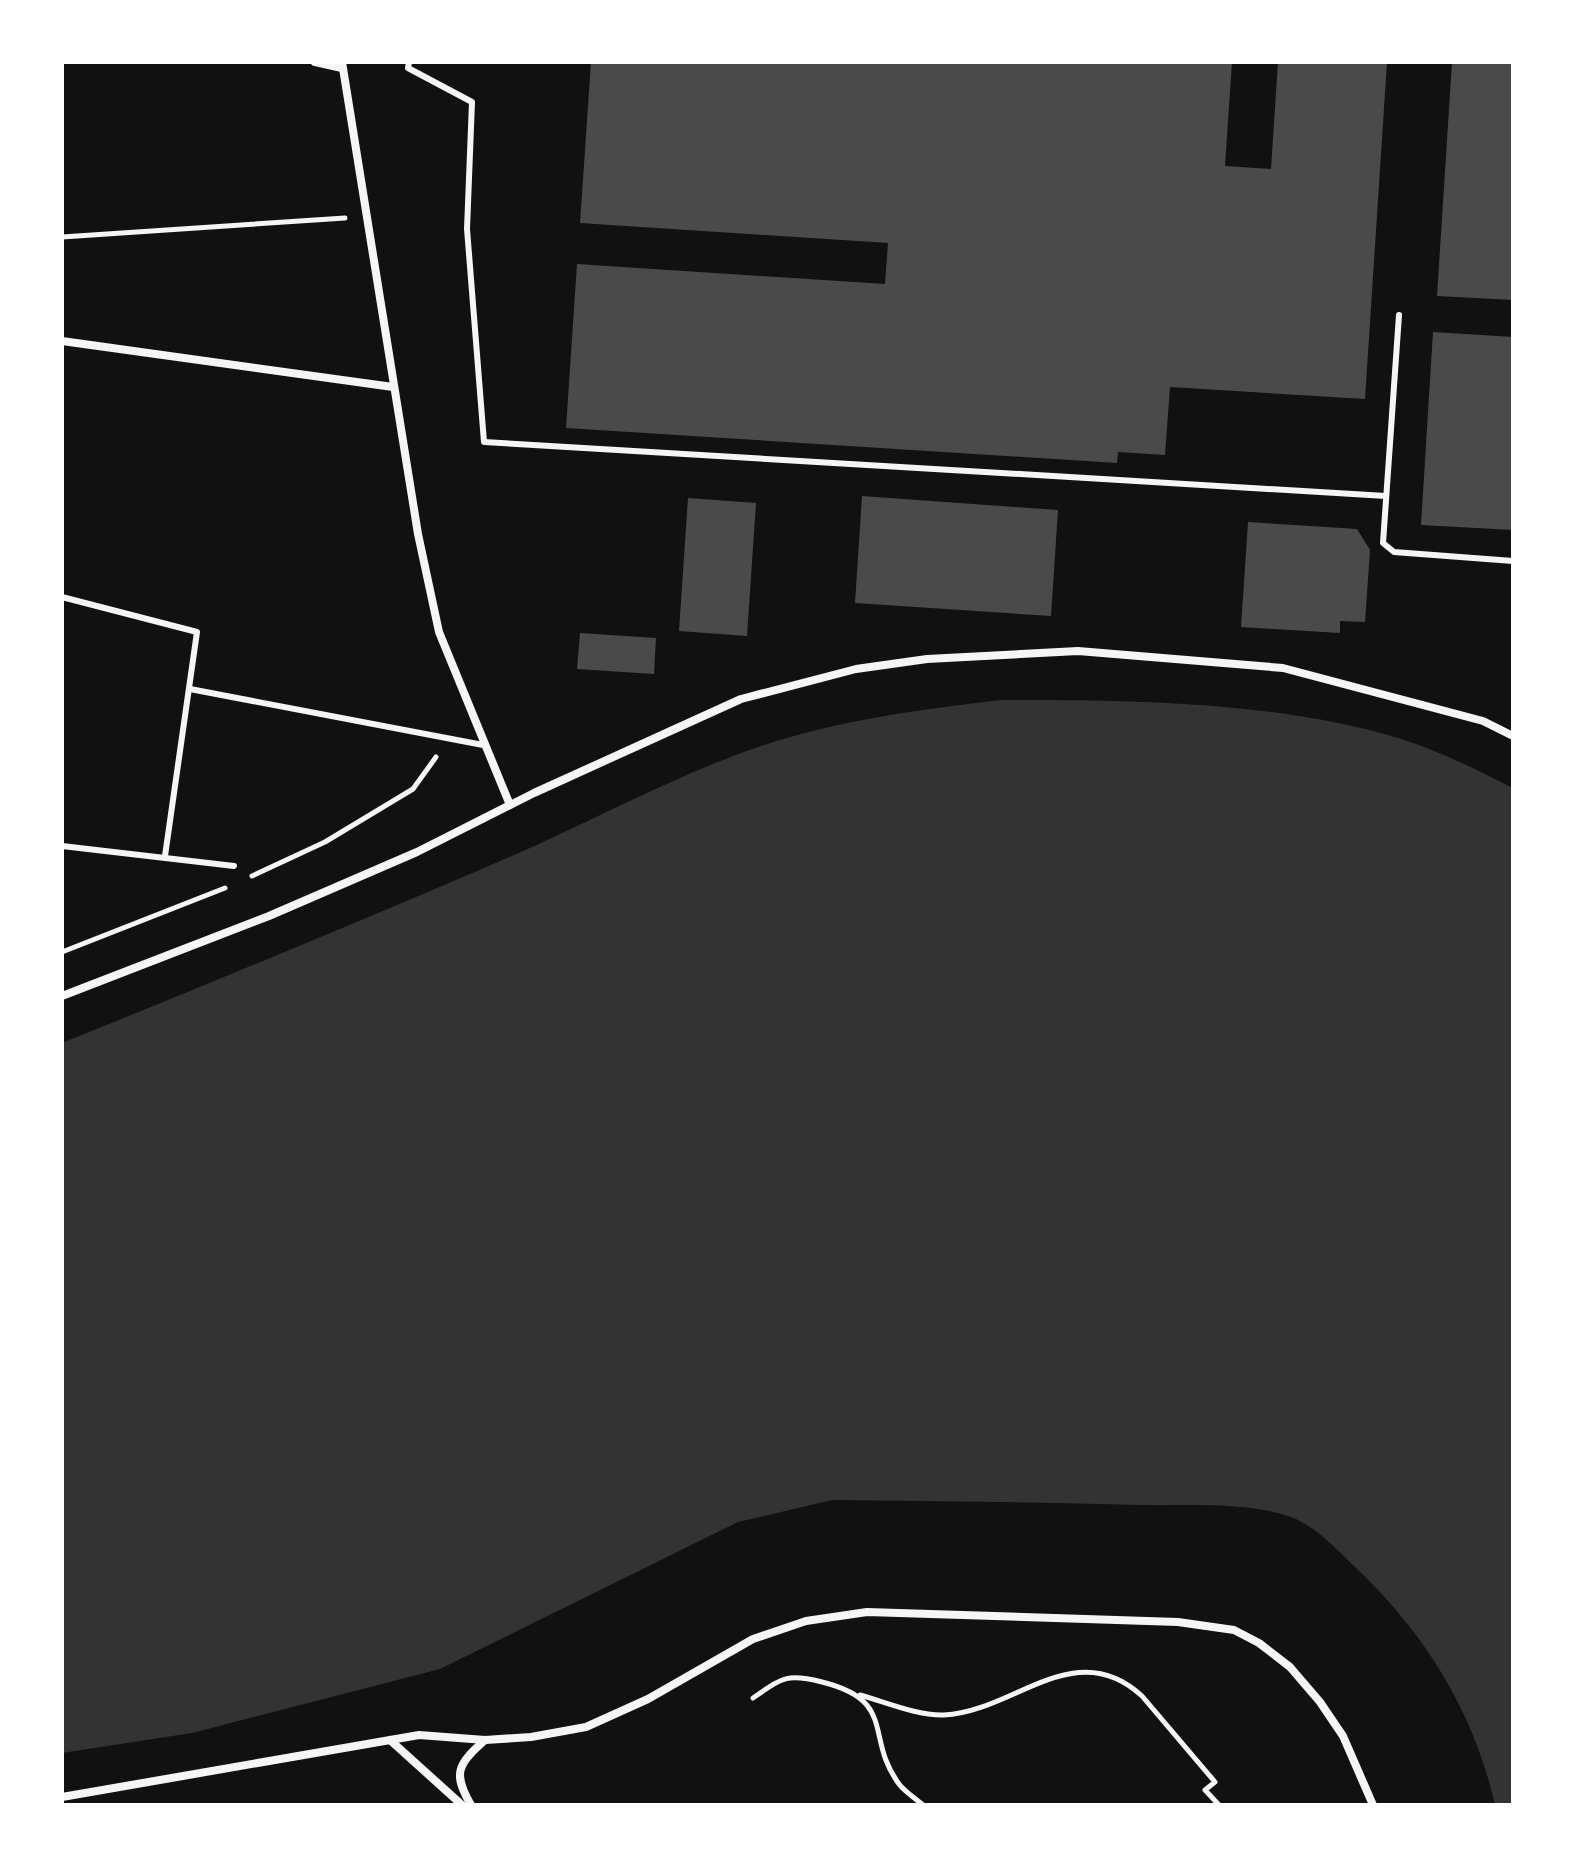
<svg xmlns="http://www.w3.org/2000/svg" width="1575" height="1867" font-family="Figtree,sans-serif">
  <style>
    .water { fill: #333 }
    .building { fill: #4a4a4a }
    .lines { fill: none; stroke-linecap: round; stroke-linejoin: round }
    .path { stroke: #f5f5f5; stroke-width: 5 }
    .service { stroke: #f5f5f5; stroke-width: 6 }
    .minor { stroke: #f5f5f5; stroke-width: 8 }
  </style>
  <rect width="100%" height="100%" fill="#111"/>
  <path class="water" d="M1002,700c128,0 276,1 399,39 39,12 76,31 112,49v1017h-18c-22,-96 -71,-173 -142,-240 -19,-18 -38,-39 -62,-48 -45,-16 -103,-11 -151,-12 -102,-3 -205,-4 -308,-5l-94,22 -298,147 -248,64 -130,20v-710c146,-59 292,-119 436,-181 82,-35 160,-78 243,-109 84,-31 173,-43 261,-53z"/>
  <g class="building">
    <path d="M591,62h641l-7,104 46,3 7,-107h109l-22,337 -195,-12 -5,68 -47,-3 -1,11 -551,-35 11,-164 308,20 3,-41 -308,-20z"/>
    <path d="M1452,62h61v238l-76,-4z"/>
    <path d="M1433,332l80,5v193l-92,-5z"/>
    <path d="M862,496l196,14 -7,106 -196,-13z"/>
    <path d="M688,498l68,5 -9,133 -68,-5z"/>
    <path d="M1248,522l109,7 13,21 -5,72 -25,-1v12l-99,-6z"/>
    <path d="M580,633l76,5 -2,36 -77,-5z"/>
  </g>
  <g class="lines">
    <g class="path">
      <path d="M62,237l283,-19"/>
      <path d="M252,876l73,-34 88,-53 23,-32"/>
      <path d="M62,952l163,-64"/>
      <path d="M860,1695c25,7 58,21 84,20 70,-3 131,-81 198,-19l73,86 -10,8 14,15"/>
      <path d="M753,1698c29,-20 33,-25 69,-16 76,19 42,55 77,102 6,8 16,14 24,21"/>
    </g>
    <g class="service">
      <path d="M409,62l-1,6 64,34 -5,127 17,213 902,54"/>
      <path d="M1399,315l-16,228 11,9 119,9"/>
      <path d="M62,597l135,35 -32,224"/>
      <path d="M190,689l293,56"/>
      <path d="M62,846l172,20"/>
    </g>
    <g class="minor">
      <path d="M315,62l27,6"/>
      <path d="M342,62l76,472 21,98 71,173"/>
      <path d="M62,341l331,46"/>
      <path d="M62,996l207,-80 148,-64 117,-59 207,-94 115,-30 71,-10 151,-8 205,17 200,53 30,15"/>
      <path d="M390,1740l72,65"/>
      <path d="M62,1797l357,-62 66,5 46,-3 55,-10 62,-28 105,-60 53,-18 61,-9 311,10 56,8 25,13 31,24 30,35 23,34 30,69"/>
      <path d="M471,1805c-19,-32 -13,-41 14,-65"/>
    </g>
  </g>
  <rect width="1575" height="1867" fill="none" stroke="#ffffff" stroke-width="128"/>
</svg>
